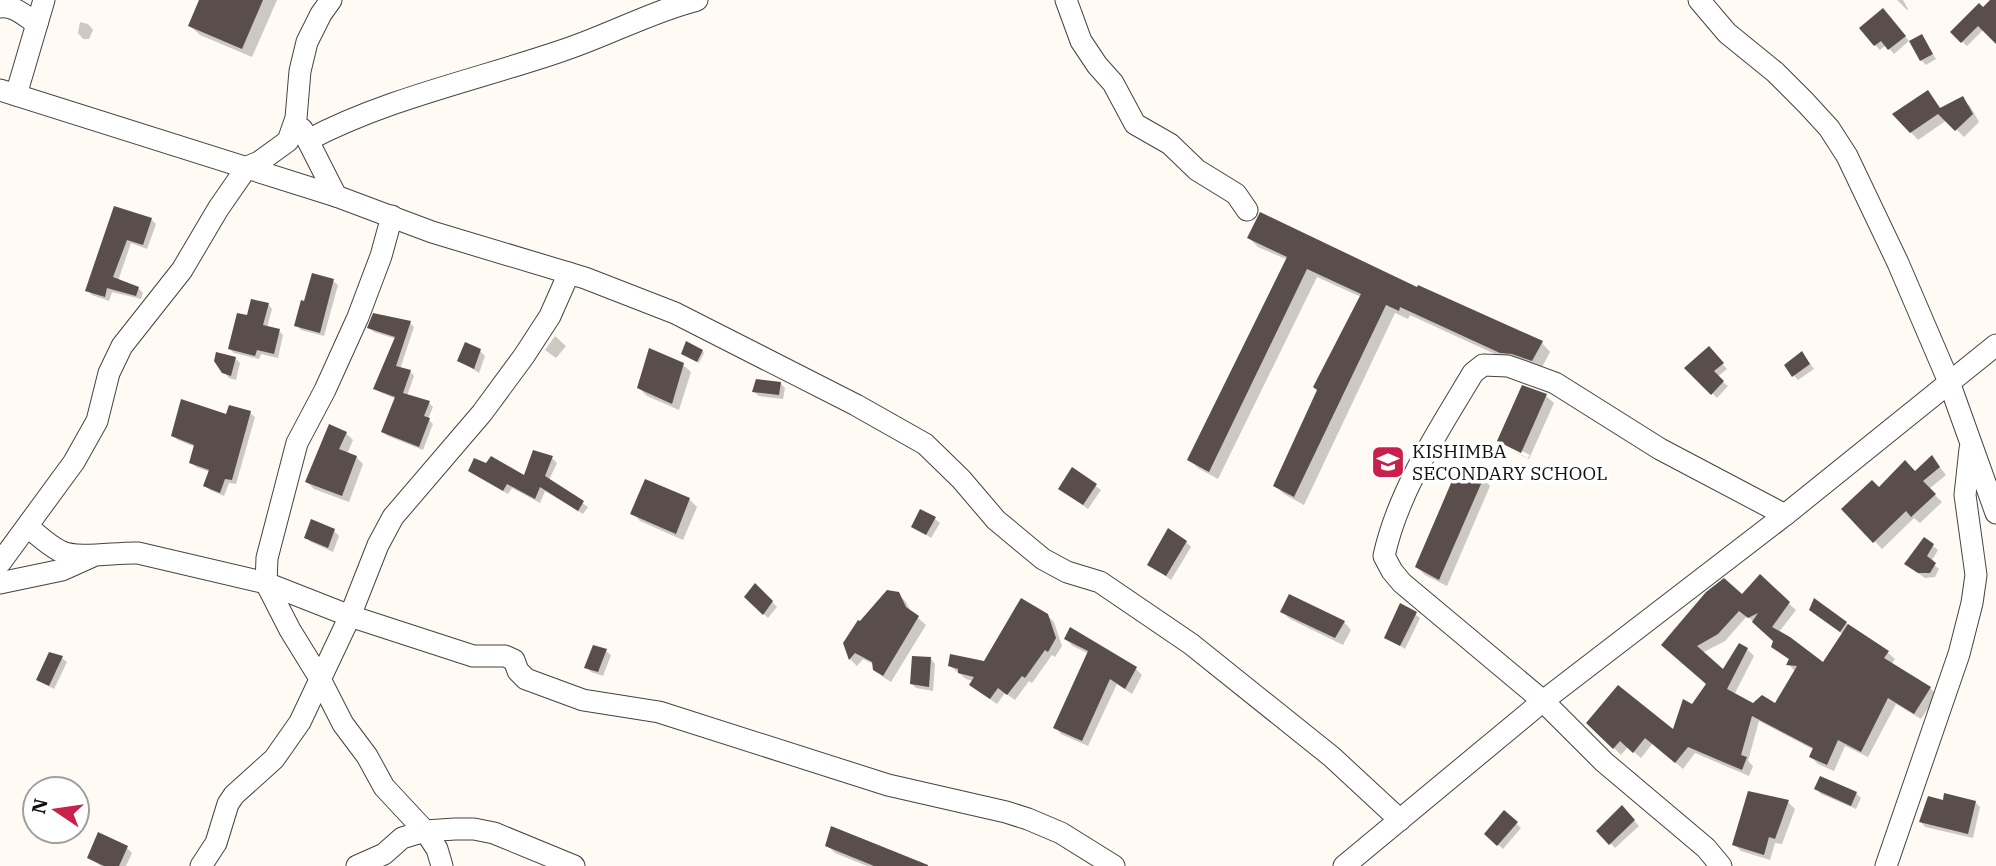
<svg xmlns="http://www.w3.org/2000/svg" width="1996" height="866" font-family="'IBM Plex Serif',serif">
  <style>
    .shadow { fill: #0003; fill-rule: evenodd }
    .building { fill: #5a4e4c; fill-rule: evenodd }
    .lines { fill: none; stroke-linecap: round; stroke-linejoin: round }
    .minor-casing { stroke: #434343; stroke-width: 23 }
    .minor { stroke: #fff; stroke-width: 21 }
    .labels { text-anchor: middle; stroke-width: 7; stroke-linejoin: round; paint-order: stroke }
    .poi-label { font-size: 19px; fill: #101010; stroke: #fff; text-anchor: start }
  </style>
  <rect width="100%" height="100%" fill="#fffaf3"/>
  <g class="shadow">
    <path d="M201,0h76l-25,57 -52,-22 -10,-9z"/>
    <path d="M1897,0h6l5,9 -1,1z"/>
    <path d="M1993,0h3v42l-12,-13 -17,17 -15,-14z"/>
    <path d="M1888,15l21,26 -15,13 -8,-9 -6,5 -5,-5z"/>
    <path d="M80,22l8,2 5,6 -4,9h-6l-5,-6z"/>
    <path d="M1921,36l15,23 -10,6 -5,-5z"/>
    <path d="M1927,92l15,18 20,-11 8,7 9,16 -15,15 -17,-17 -29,20 -23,-26z"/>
    <path d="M115,208l36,11 5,5 -9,25 -16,-6 -13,38 20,7 5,5 -2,6 -29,-7 -3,9 -17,-6 -5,-5z"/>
    <path d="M1249,238l88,14 205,91 8,9 -9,17 -31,-8 -100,-46 -2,4 -13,-6 -91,192 -20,-11 -9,-8 86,-189 -44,-20 -99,202 -20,-11 -9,-9 99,-199 -30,-13z"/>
    <path d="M333,281l5,4 -14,51 -23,-6 -5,-5 10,-22z"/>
    <path d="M268,304l4,5 -5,19 12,3 4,4 -5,23 -17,-4 -2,5 -25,-6 -5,-5 19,-31z"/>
    <path d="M410,323l4,4 -14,42 10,2 4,5 -7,20 22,7 4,4 -5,12 5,5 -10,26 -35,-14 -5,-4 13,-33 -16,-7 -5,-4 21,-49 -22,-7 -5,-4z"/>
    <path d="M555,336l11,10 -10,12 -11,-8z"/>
    <path d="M466,345l14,6 5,5 -6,17 -20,-13z"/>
    <path d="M1709,348l18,21 -10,8 11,9 -11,12 -30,-30z"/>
    <path d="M702,351l2,2 -5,10 -14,-8z"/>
    <path d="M1802,353l12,16 -16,11 -4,-4z"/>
    <path d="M235,358l5,5 -4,17 -7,-2 -5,-6z"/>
    <path d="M683,365l8,7 -12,38 -32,-14 -8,-8z"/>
    <path d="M780,383l5,5 -2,11 -24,-3 -5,-4z"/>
    <path d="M1546,396l8,7 -25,56 -23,-11 22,10 2,-3 -25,-12v4l-6,-6z"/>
    <path d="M250,413l5,4 -19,67 -7,-1 -5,13 -14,-6 -5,-4 5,-14 -14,-5 -5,-5 4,-15 -17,-7 -5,-5 54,-19z"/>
    <path d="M346,433l7,7 -6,14 9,3 7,7 -14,38 -35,-13 -7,-7z"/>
    <path d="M534,452l18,6 5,5 -8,17 39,27 -5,7 -38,-23 -5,12 -28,-15 -4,6 -38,-23 55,6z"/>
    <path d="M1932,457l14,18 -17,14 13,13 -22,21 -6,-5 -32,31 -38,-40 71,-36z"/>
    <path d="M1072,469l29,21 -13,19 -28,-20z"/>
    <path d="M1483,478l7,8 -43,100 -22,-11 -8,-8z"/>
    <path d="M689,499l8,8 -14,33 -43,-19 -7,-8z"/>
    <path d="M935,519l5,4 -9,15 -18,-12z"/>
    <path d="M334,531l5,5 -6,16 -22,-10 -5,-5z"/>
    <path d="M1924,539l14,11 -7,12 8,7 -4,8 -10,1 -14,-10z"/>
    <path d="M1186,542l5,5 -20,33 -22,-16z"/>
    <path d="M1760,577l36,33 -17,22 45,33 20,-30 -28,-20 30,8 42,30 7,6 -4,6 39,23 7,7 -16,24 -25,-15 -28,53 -23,-11 -11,25 -16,-7 -7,-7 3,-7 -55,-29 -11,40 5,5 -4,10 -54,-23 -12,16 -30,-26 -12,15 -13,-11 -7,8 -32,-32 85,9 33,-48 -37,-33 73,-54zM1747,616l28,25 -2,6 17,13 -2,4 8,8 -20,33h-22l-20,-10 20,-39 -7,-7 -23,23 -22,-19 23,-12z"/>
    <path d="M755,585l22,22 -9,11 -22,-21z"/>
    <path d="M898,594l8,8 5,10 15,13 -35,57 -8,-5 -10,-13 -10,-5 -6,7 -7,-7 -5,-15 16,-20z"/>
    <path d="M1282,612l62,10 7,8 -8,15 -53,-26z"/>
    <path d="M1415,614l5,4 -15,31 -19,-12z"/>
    <path d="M1047,615l7,7 8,24 -7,11 -3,-2 -20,28 -3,-2 -14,19 -10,-7 -8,11 -19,-13 -7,-6 3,-4 -8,-2 -16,-13 35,-3z"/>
    <path d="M1066,639l70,30 6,6 -10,19 -15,-10 -29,62 -27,-12 -6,-7 34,-73 -16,-8z"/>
    <path d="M594,647l12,4 5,4 -8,21 -12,-4 -5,-5z"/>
    <path d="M50,654l12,4 5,4 -13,27 -16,-9z"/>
    <path d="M931,659l4,5 -2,27 -17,-3 -5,-5z"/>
    <path d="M1816,789l40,4 5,5 -5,11 -35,-15z"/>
    <path d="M1788,802l7,7 -13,35 -7,-1 -5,17 -29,-9 -7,-7z"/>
    <path d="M1975,802l5,5 -7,31 -48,-11 -4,-5z"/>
    <path d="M1622,808l17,18 -24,22 -16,-17z"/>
    <path d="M1504,812l17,16 -18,21 -17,-15z"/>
    <path d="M827,845l90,21h-50l-32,-13z"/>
    <path d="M127,848l5,5 -6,13h-25l-12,-8z"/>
  </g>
  <g class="building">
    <path d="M199,0h64l-21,49 -54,-23z"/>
    <path d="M1990,0h6v44l-18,-18 -17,17 -11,-11 29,-29 4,4z"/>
    <path d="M1883,8l23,28 -18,14 -7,-9 -7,5 -15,-18z"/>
    <path d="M1922,34l11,20 -13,7 -11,-20z"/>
    <path d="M1928,90l12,18 23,-12 10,18 -18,17 -17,-17 -28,19 -18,-19z"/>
    <path d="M114,206l38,12 -9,27 -16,-5 -14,37 26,10 -3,9 -29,-8 -2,9 -20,-6z"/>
    <path d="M1260,212l157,75 1,-2 125,56 -11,20 -20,-7 -12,-1 -100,-46 -1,4 -13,-6 -92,192 -21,-11 44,-96 -4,-3 48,-93 -54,-25 -98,203 -22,-12 100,-203 -40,-19z"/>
    <path d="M312,273l22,6 -14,54 -26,-7 7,-26 3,1z"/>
    <path d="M251,299l18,4 -6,22 17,4 -6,25 -17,-4 -2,6 -27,-7 9,-36 10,2z"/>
    <path d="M373,313l38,8 -15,45 15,4 -8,23 27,8 -6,15 6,2 -11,29 -38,-15 14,-35 -22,-8 22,-52 -28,-9z"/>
    <path d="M686,341l17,9 -6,12 -16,-8z"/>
    <path d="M465,342l16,7 -7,20 -17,-8z"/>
    <path d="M1709,346l15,17 -10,8 10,10 -13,14 -27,-27z"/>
    <path d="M649,348l35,15 -12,41 -35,-16z"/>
    <path d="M1802,351l8,13 -18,13 -8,-12z"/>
    <path d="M216,352l20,5 -5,19 -9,-3 -8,-12z"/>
    <path d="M756,379l25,3 -2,13 -27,-3z"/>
    <path d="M1522,385l25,9 -26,59 -24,-12z"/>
    <path d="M181,399l45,15 3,-9 22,6 -19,69 -7,-1 -5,14 -17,-7 6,-16 -20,-7 5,-18 -23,-9z"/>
    <path d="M329,424l18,8 -8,17 18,7 -15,40 -37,-14z"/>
    <path d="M533,450l20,6 -8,20 39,25 -6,10 -38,-24 -5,12 -28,-15 -4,7 -35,-20 6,-13 12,5 5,-7 33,19z"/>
    <path d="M1932,455l8,12 -17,14 13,13 -25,23 -5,-6 -33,32 -32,-34 31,-29 7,7 26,-27 10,11z"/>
    <path d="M1072,467l25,17 -14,21 -25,-16z"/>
    <path d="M1458,467l26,10 -45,103 -24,-13z"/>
    <path d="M645,479l45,19 -14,36 -46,-20z"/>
    <path d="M920,509l16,8 -10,18 -15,-8z"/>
    <path d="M311,519l24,10 -7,19 -24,-10z"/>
    <path d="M1168,528l19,13 -21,35 -19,-11z"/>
    <path d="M1924,537l10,7 -7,12 9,7 -6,10h-12l-14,-9z"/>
    <path d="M1760,574l30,28 -18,25 18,10 33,25 25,-38 41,27 -5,7 47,29 -17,27 -26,-16 -27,54 -23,-12 -11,25 -18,-8 4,-9 -61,-32 -11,39 6,2 -5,13 -54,-23 -13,16 -30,-25 -12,15 -13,-12 -7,8 -27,-26 32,-38 55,44 10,-30 9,5 14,-20 -45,-39 45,-53 18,-14 18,16zM1739,611l9,7 10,-5 -6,9 21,19 -2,6 18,12 -3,6 11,1 -22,37 -13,-8 -9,8 -26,-14 21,-41 -9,-5 -16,26 -26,-23 21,-12z"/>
    <path d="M755,583l18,18 -10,14 -19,-18z"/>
    <path d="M887,590l12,2 7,15 13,9 -36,60 -10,-6 -1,-8 -17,-9 -6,7 -6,-17 15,-23 2,1z"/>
    <path d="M1289,594l56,27 -10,17 -55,-26z"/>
    <path d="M1021,598l27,16 8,24 -8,14 -3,-2 -20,28 -3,-2 -15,19 -9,-7 -8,11 -21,-14 5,-8 -16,-4v-4l-10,-3 2,-12 34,7z"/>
    <path d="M1814,598l33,24 -7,10 -31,-22z"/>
    <path d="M1400,603l17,9 -17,34 -16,-8z"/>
    <path d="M1070,627l67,40 -12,22 -15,-10 -28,62 -29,-13 35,-77 -24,-12z"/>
    <path d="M593,645l14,4 -9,23 -14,-4z"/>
    <path d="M49,652l14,4 -14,30 -13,-6z"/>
    <path d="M912,656l19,1 -2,30 -19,-3z"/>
    <path d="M1820,776l37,16 -6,14 -37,-17z"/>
    <path d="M1748,791l41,9 -14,39 -6,-2 -5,18 -32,-10z"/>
    <path d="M1944,793l32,8 -8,33 -49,-12 9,-26 15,4z"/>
    <path d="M1622,805l13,15 -26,25 -13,-14z"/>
    <path d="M1504,810l14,12 -21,24 -13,-12z"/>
    <path d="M831,826l97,39v1h-54l-49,-20z"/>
    <path d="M98,832l30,14 -9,20h-15l-17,-8z"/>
  </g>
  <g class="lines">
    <g class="minor-casing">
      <g id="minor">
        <path d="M1066,0l15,41 16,24 16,18 22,41 35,20 27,26 39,24 11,16"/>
        <path d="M1699,0l28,33 48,39 31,31 23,25 18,28 51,107 51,119 47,131"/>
        <path d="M0,7c14,-2 25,9 37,17"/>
        <path d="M0,90l336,106 96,36 153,46 90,35 181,92 69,39 36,35 35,41 47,39 24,13 33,10 91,62 141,113 68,63"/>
        <path d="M16,95l28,-95"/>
        <path d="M302,129l34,67"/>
        <path d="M308,140c80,-42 168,-60 253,-89 46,-15 89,-39 136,-51"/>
        <path d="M392,216l-11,40 -23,61 -33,73 -28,53 -30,115 -1,25 24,47 29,47 24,47 24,32 17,31 41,44 12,18 5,17"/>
        <path d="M28,527c10,8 20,18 32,24 17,9 56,1 78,2l128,30 84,33 123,40h32l9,4 4,11 8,8 57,21 76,12 229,73 118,27 22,7 33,14 53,33"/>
        <path d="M0,563l74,-101 23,-41 12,-48 13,-27 60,-76 36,-61 29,-42 12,-5 29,-21 8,-23 4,-47 7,-29 14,-28 10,-14"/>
        <path d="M0,583l62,-13 29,-13"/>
        <path d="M201,866l15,-23 12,-39 6,-9 40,-36 26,-37 50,-106 28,-71 15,-28 89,-104 42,-57 26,-40 19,-43"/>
        <path d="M357,866l27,-12 18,-16 23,-7 30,-2h19l20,4 80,33"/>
        <path d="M1344,866l199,-165 242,-186 211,-170"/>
        <path d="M1721,866l-15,-18 -102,-86 -61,-61 -141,-118 -10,-12 -8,-15c14,-65 55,-126 89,-183l10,-8 25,1 47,17 105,66 125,66"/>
        <path d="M1886,866l73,-212 13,-51 4,-28 -11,-80 5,-46"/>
      </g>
    </g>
    <use href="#minor" class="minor"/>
  </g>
  <defs>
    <g id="school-square" transform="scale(1.75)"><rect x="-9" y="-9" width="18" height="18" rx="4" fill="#c8204a" stroke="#fff"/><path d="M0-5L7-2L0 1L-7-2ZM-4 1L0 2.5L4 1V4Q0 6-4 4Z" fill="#fff"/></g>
  </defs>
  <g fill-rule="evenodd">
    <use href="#school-square" x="1388" y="462"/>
  </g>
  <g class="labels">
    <g class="poi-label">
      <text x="1412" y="458">KISHIMBA<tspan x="1412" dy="22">SECONDARY SCHOOL</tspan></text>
    </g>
  </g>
  <g transform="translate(56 810) rotate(283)"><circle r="33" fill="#ffffff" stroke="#9f9f9f" stroke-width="2"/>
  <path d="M0-5L12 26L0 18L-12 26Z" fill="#c8204a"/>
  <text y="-10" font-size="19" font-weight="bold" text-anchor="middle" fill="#101010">N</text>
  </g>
</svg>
